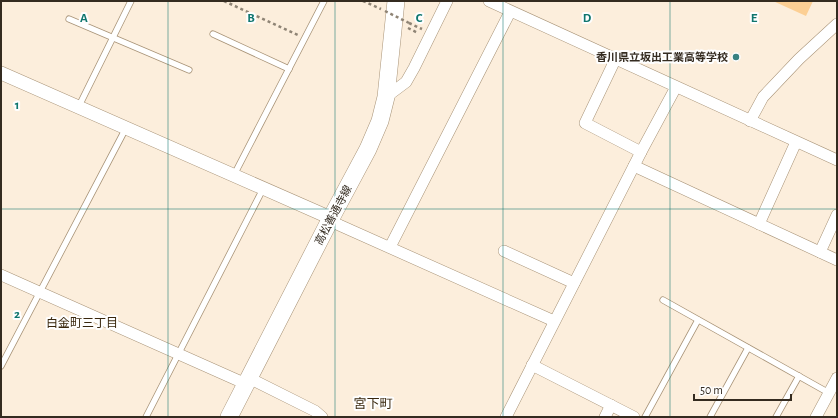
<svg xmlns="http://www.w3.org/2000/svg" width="838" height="418" font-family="'Alegreya Sans','Noto Sans JP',sans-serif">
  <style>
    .green { fill: #fccf94 }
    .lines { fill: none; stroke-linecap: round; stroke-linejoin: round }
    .service-casing { stroke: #a89377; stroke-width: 7 }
    .minor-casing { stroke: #a89377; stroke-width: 12 }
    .tertiary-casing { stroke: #a89377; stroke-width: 14 }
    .primary-casing { stroke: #a89377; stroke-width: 18 }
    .path { stroke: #8f8475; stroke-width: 2.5; stroke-dasharray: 3 3; stroke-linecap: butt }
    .service { stroke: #fff; stroke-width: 5.5 }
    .minor { stroke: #fff; stroke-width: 11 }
    .tertiary { stroke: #fff; stroke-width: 13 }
    .primary { stroke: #fff; stroke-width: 17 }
    .path-bridge { stroke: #8f8475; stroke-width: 2.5; stroke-dasharray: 3 3; stroke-linecap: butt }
    .grid { fill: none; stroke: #0f766e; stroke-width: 1; stroke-opacity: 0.55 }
    .poi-dot { fill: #388180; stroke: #fefefe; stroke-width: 1.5 }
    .labels { text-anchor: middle; stroke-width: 4; stroke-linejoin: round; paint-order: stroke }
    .poi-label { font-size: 11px; font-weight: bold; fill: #342b20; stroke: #fefefe; text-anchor: end }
    .street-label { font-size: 11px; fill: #342b20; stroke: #fefefe }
    .neighbourhood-label { font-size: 12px; fill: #39270d; stroke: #fefefe }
    .quarter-label { font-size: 13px; fill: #39270d; stroke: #fefefe }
    .grid-label { font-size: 13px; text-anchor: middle; font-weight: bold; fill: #0f766e; stroke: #fefefe; stroke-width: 4; stroke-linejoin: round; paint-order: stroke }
  </style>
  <rect width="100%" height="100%" fill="#fceedc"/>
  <path class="green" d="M773,1h40l-7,15z"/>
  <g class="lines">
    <g class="service-casing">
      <g id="service">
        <path d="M69,19l120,51"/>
        <path d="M213,34l76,35"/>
        <path d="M79,106l52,-105"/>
        <path d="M234,175l90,-174"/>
        <path d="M663,300l166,93"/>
        <path d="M1,366l125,-238"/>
        <path d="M146,417l117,-228"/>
        <path d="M645,417l53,-97"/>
        <path d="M710,417l38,-69"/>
        <path d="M776,417l23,-41"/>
      </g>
    </g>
    <g class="minor-casing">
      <g id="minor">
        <path d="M489,1l348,159"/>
        <path d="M616,58l-31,65 56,29"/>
        <path d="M386,97l20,-15 8,-14 33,-67"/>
        <path d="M750,121l13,-24 36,-38 38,-35"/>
        <path d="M634,166l203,94"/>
        <path d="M330,220l9,5 215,96"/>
        <path d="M759,224l37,-82"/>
        <path d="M390,247l120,-235"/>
        <path d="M504,251l70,32"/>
        <path d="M820,252l17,-37"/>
        <path d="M1,275l245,109"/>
        <path d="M532,365l102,52"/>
        <path d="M249,378l66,33 7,6"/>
        <path d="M506,417l135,-265 35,-65"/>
        <path d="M605,417l6,-12"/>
        <path d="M816,417l21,-39"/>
      </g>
    </g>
    <g class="tertiary-casing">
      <path id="tertiary" d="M1,73l323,142 6,5"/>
    </g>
    <g class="primary-casing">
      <path id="primary" d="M229,417l101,-197 38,-71 12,-28 6,-24 10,-96"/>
    </g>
    <g class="path">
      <path d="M224,1l74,34"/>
      <path d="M363,1l18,8"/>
      <path d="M409,23l13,6"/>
      <path d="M408,28l10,5"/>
    </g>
    <use href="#service" class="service"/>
    <use href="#minor" class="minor"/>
    <use href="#tertiary" class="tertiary"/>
    <use href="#primary" class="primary"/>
    <path class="path-bridge" d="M385,11l24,12"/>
  </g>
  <path class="grid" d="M168,1v416M335,1v416M503,1v416M670,1v416M1,209h836"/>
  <circle class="poi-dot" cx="736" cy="57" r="4"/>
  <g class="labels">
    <g class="poi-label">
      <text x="728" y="61">香川県立坂出工業高等学校</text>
    </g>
    <g class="street-label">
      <text transform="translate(333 215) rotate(-62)" y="4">高松善通寺線</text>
    </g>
    <g class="neighbourhood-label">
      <text x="82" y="327">白金町三丁目</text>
    </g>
    <g class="quarter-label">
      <text x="373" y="408">宮下町</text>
    </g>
  </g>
  <g class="grid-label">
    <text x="84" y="22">A</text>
    <text x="251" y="22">B</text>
    <text x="419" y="22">C</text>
    <text x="587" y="22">D</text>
    <text x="754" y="22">E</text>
    <text x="17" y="109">1</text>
    <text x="17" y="318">2</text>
  </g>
  <rect width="838" height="418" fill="none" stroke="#342b20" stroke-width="4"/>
  <path d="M694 394v6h97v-6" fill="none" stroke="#342b20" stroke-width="2"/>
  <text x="700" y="394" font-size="12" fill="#342b20" stroke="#fefefe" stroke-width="3" paint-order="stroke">50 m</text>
</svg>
